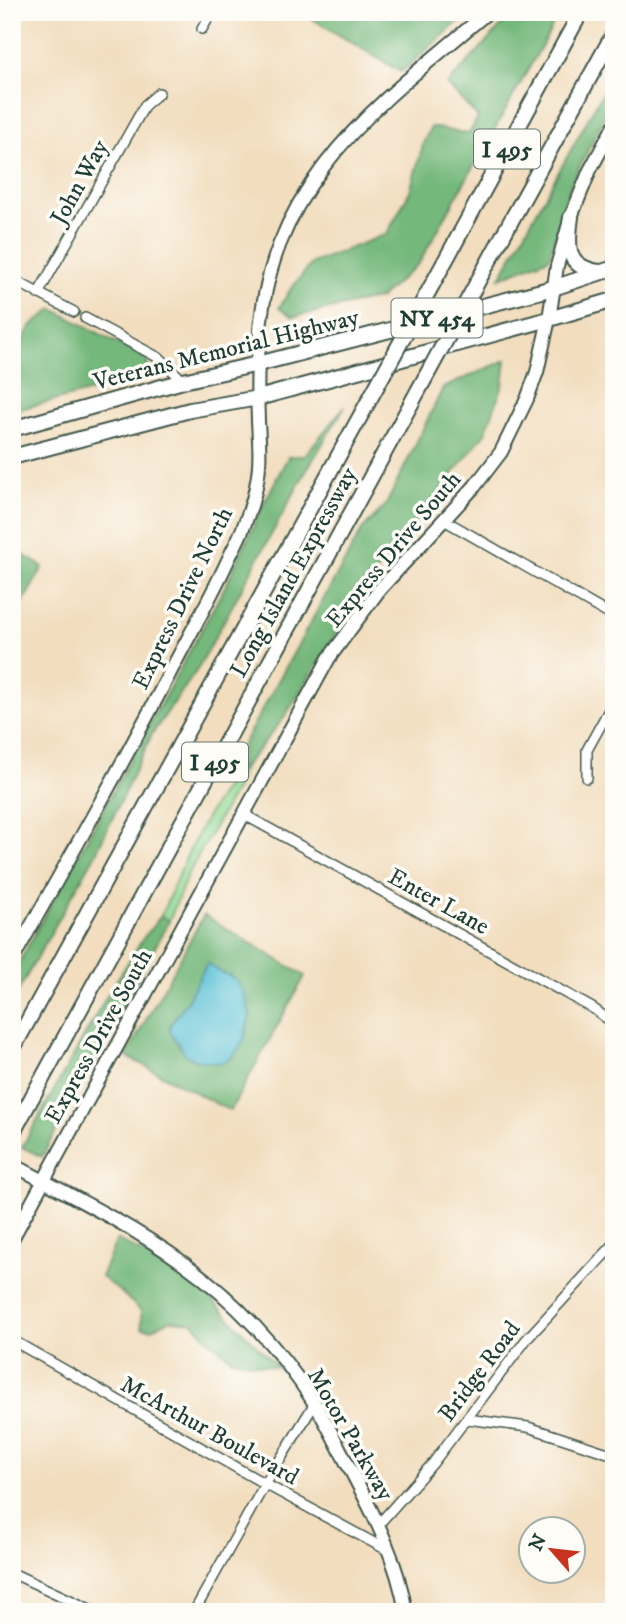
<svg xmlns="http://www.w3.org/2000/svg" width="626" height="1624" font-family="'IM FELL DW Pica',serif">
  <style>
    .green { fill: #91d892; stroke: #588a63; stroke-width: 2 }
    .forest { fill: #74b87c; stroke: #4a7a58; stroke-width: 2 }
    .water { fill: #59c0d6; stroke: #3c7e85; stroke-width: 2 }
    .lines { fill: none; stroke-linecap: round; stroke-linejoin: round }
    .minor-casing { stroke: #3f5549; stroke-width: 12 }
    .major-casing { stroke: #3f5549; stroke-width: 16 }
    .highway-casing { stroke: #3f5549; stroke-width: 18 }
    .minor { stroke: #fff; stroke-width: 9 }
    .major { stroke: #fff; stroke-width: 12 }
    .highway { stroke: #fff; stroke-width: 14 }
    .highway-bridge-casing { stroke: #3f5549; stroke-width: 18; stroke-linecap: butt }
    .highway-bridge { stroke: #fff; stroke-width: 14 }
    .labels { text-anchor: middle; stroke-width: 7; stroke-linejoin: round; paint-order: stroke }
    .shield { fill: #fdfcf7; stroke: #62766e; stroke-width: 2 }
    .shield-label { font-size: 23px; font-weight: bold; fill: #1f3d34 }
    .street-label { font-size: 24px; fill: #1f3d34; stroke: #fdfcf7 }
  </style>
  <rect width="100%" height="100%" fill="#fdfcf7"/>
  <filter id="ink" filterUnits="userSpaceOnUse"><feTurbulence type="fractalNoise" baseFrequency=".0143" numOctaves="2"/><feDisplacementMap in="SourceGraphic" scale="14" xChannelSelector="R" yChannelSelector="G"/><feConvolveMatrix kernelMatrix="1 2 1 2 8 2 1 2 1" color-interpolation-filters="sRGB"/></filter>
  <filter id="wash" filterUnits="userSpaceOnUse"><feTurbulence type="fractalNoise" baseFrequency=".00686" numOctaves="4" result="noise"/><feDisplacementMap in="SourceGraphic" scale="28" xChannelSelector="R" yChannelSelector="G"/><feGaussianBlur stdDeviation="1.57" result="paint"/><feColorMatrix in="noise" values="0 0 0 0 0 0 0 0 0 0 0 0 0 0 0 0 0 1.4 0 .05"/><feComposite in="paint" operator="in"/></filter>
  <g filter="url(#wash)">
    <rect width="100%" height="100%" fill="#f2ddbe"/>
    <path class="green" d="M246,763l-11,27 -48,86 -18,45 -8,-5c22,-53 45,-111 85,-153z"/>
    <g class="forest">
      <path d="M301,12h169l-69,60z"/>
      <path d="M514,12h42l-5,17 -132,234 -39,35 -87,19 -14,-9 11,-18 22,-27 75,-29 23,-43 14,-50 7,-14 38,7 9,-17 -31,-32z"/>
      <path d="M614,72v26l-44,88 -21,72 -49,20z"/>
      <path d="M53,309l94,50 2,18 -137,34v-48l18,-36z"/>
      <path d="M506,360l-3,25 -18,48 -119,152 -82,133 -31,38 -15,16 5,-28 119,-214 24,-25 57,-117z"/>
      <path d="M345,406l-40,67 -108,197 -45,64 -57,121 -83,147v-27l215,-392 36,-78 25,-48 17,-2z"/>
      <path d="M12,548l31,19 -31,55z"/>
      <path d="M204,915l101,61 -75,135 -104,-55z"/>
      <path d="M161,916l8,5 -127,236 -20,-10 86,-153 36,-57z"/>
      <path d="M117,1239l77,43 85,86 -47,-9 -23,-19 -17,-18 -22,-2 -18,9 -10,-1 -1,-17 -18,-17 -22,-17z"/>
    </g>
    <path class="water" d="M207,963l8,6 17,8 7,7 7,14 4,17 -6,25 -7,11 -9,9 -10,3 -22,-3 -10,-5 -15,-21 -1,-9 16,-22z"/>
  </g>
  <g filter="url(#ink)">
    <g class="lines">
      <g class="minor-casing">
        <g id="minor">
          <path d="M202,29l10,-17"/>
          <path d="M12,279l62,33"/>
          <path d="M38,294l107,-189 14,-12"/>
          <path d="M85,318l76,41 22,22"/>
          <path d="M444,520l170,97"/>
          <path d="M587,778v-28l27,-49"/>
          <path d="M243,814l351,195 20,15"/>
          <path d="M12,1340l253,144 124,67"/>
          <path d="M467,1419l61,8 86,28"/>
          <path d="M378,1525l55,-62 93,-123 88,-96"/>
          <path d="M12,1573l84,39"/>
          <path d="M194,1612l71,-128 50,-81"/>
        </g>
      </g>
      <g class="major-casing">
        <g id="major">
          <path d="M12,960c56,-99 112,-198 164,-299 18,-34 37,-68 53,-103 5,-11 12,-23 16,-35 5,-13 10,-28 12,-42 4,-20 2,-40 1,-60 -1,-26 -1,-52 1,-77 8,-161 116,-237 229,-332"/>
          <path d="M12,1164c57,31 117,60 170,98 52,37 99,88 133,142 13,21 24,44 35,65 25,47 47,91 56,143"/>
          <path d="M12,1239l317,-581 51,-69 95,-103 26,-34 26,-53 10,-27 12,-53 8,-53 14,-49 19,-47 24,-44"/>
        </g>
      </g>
      <g class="highway-casing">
        <g id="highway">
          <path d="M571,217c-4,29 -6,50 28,55"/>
          <path d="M483,272l131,-239"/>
          <path d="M432,285l149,-273"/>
          <path d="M12,429l171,-48 75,-17 295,-76 61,-20"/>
          <path d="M12,457l178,-47 68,-12 291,-79 65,-19"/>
          <path d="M12,1050l355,-646"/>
          <path d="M12,1134l406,-743"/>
        </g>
      </g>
      <use href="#minor" class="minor"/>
      <use href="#major" class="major"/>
      <use href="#highway" class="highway"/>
      <g class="highway-bridge-casing">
        <g id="highway-bridge">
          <path d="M418,391l65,-119"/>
          <path d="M367,404l65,-119"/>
        </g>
      </g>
      <use href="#highway-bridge" class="highway-bridge"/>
    </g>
  </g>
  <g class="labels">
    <g class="shield">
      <rect x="474" y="129.5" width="66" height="39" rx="5"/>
      <rect x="391.5" y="298.5" width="91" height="39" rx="5"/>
      <rect x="182" y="742.5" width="66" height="39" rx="5"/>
    </g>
    <g class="shield-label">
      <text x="507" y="157">I 495</text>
      <text x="437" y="326">NY 454</text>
      <text x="215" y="770">I 495</text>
    </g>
    <g class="street-label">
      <text transform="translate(79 182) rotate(-61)" y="8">John Way</text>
      <text transform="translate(226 349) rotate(-14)" y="8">Veterans Memorial Highway</text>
      <text transform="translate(393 549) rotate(-50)" y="8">Express Drive South</text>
      <text transform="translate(293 572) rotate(-61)" y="8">Long Island Expressway</text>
      <text transform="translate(182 598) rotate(-64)" y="8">Express Drive North</text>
      <text transform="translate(439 901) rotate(29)" y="8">Enter Lane</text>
      <text transform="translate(98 1036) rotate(-61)" y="8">Express Drive South</text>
      <text transform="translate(479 1371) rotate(-53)" y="8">Bridge Road</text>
      <text transform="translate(210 1430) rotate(29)" y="8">McArthur Boulevard</text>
      <text transform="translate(351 1434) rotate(60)" y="8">Motor Parkway</text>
    </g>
  </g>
  <rect width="626" height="1624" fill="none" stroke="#fdfcf7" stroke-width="42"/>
  <g transform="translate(552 1550) rotate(298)"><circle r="33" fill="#fdfcf7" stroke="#a4b0a9" stroke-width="2"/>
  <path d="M0-5L12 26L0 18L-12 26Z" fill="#c8321e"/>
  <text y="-10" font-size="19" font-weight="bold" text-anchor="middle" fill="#1f3d34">N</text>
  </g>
</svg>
